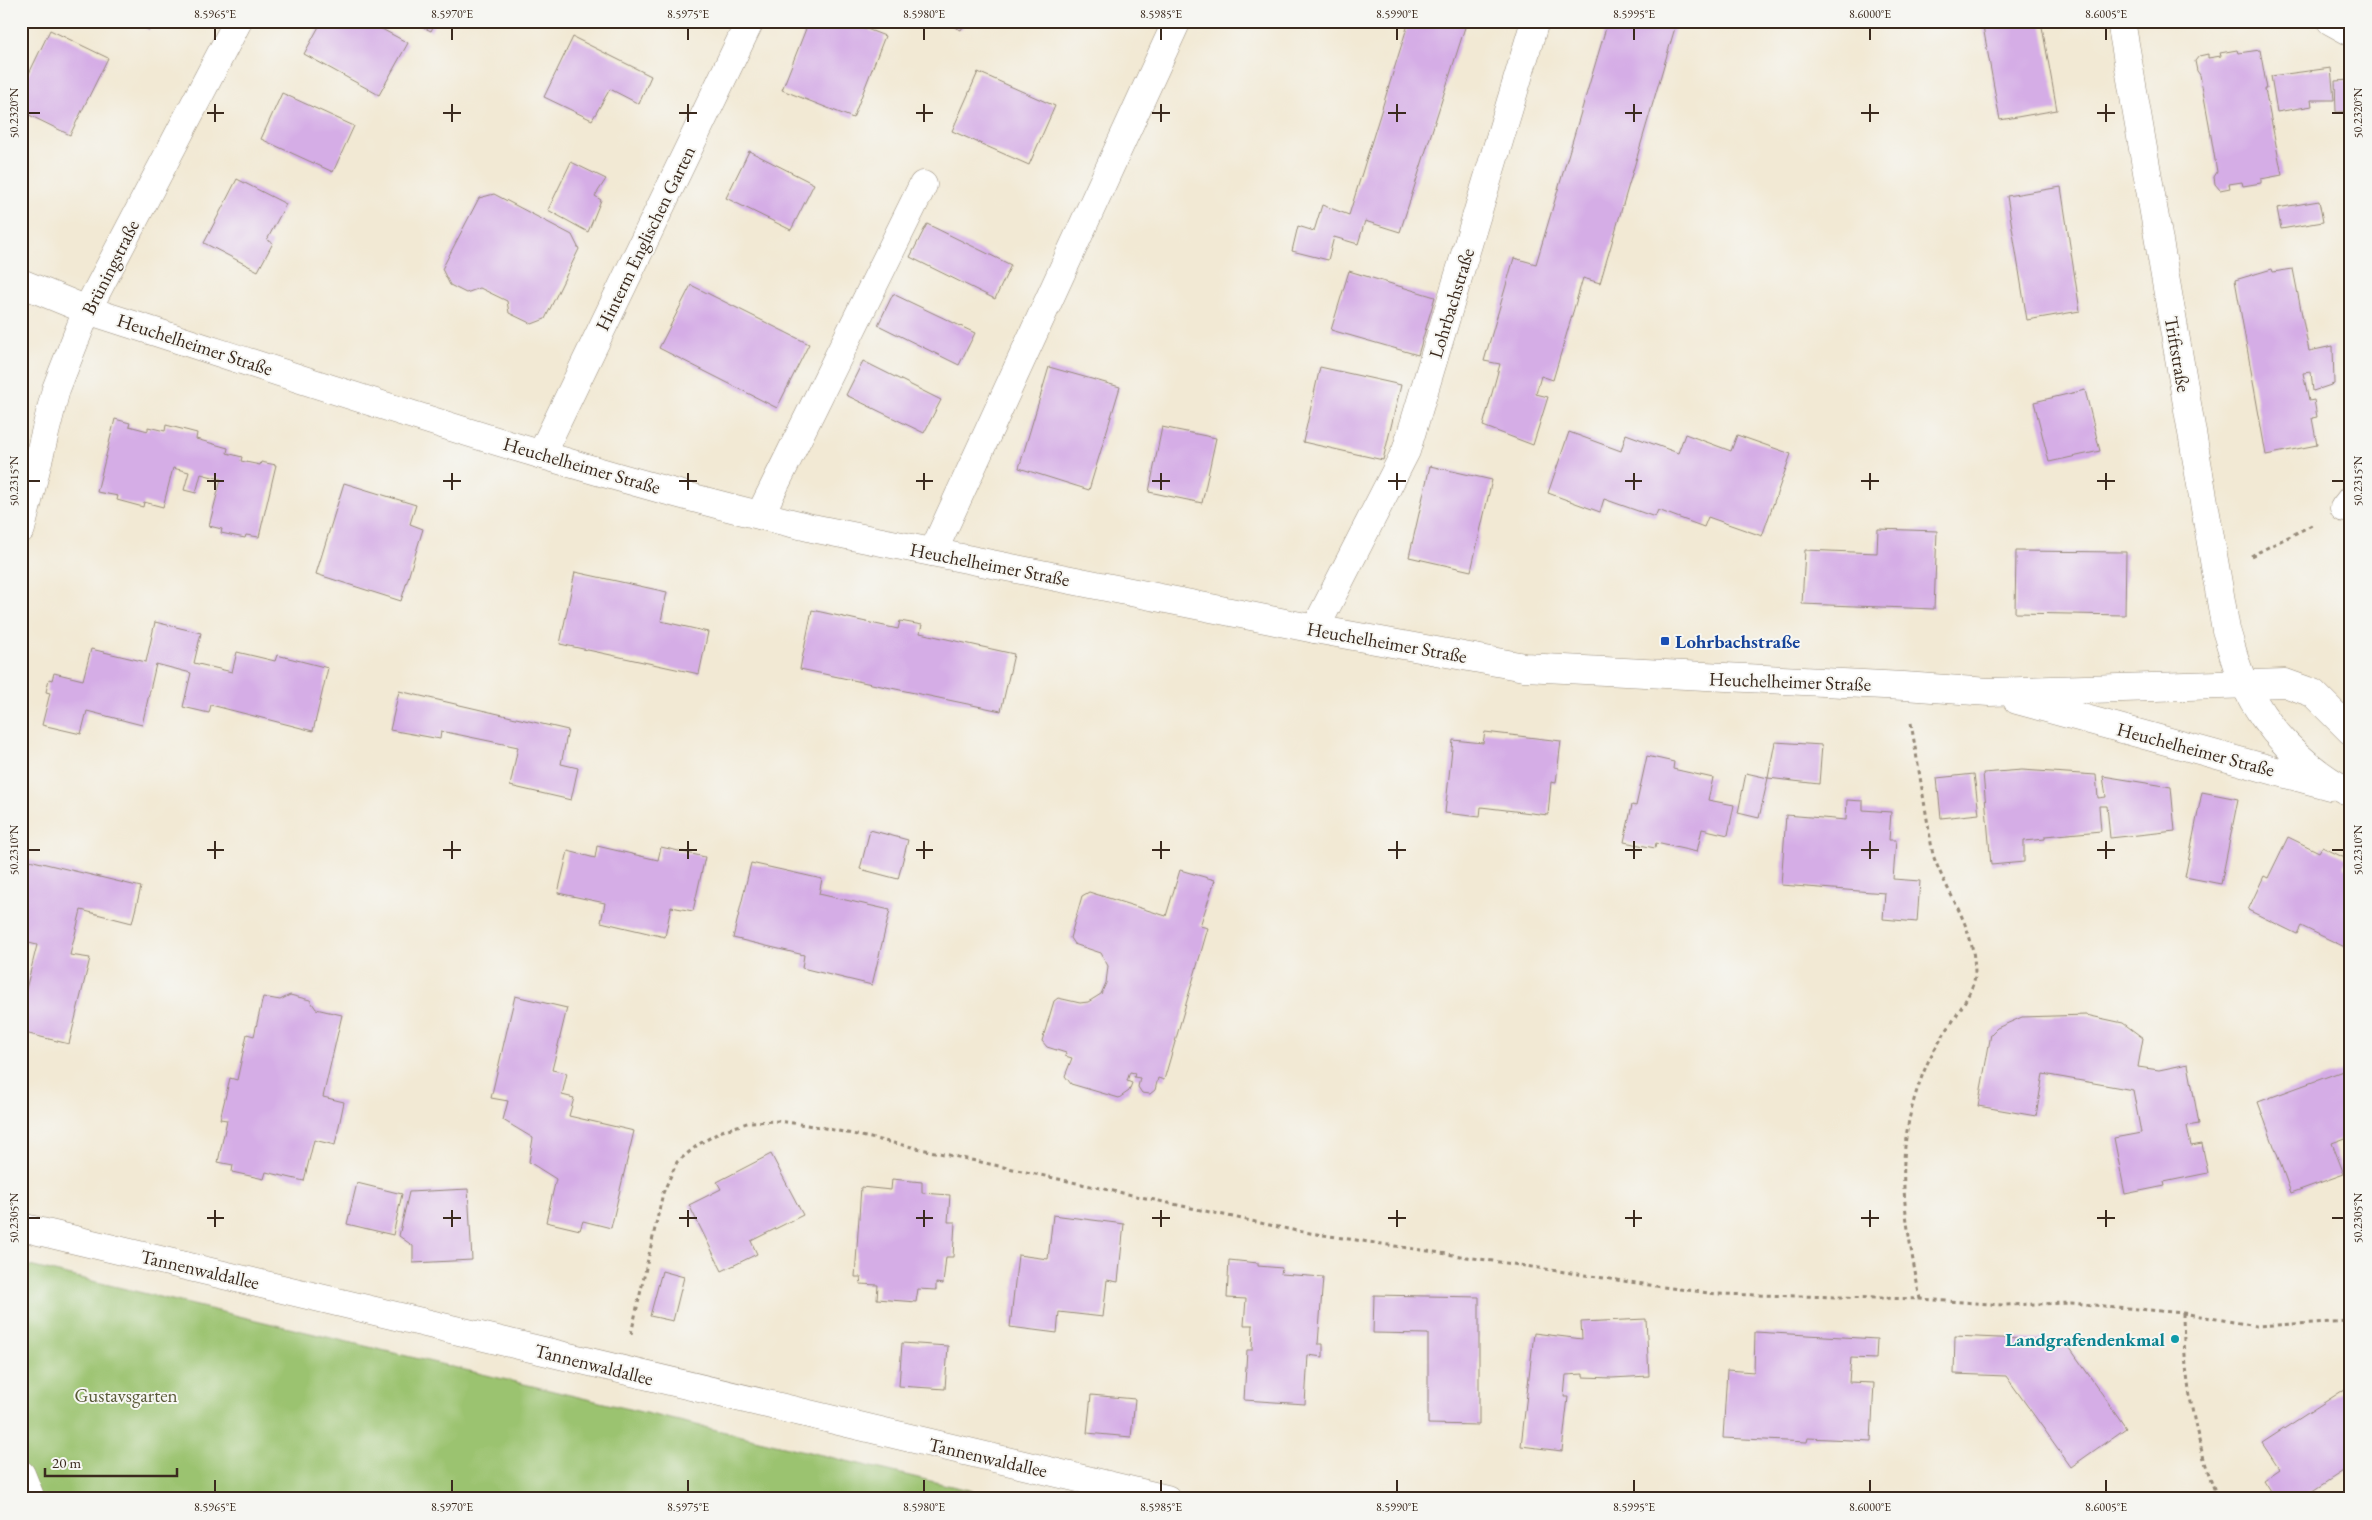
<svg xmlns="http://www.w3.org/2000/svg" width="2372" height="1520" font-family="'EB Garamond',serif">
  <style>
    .green { fill: #9bc36f; stroke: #6b7646 }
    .building { fill: #d5ade6 }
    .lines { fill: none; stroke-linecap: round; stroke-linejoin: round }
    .minor-casing { stroke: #968a79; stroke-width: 29 }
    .path { stroke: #968a79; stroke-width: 3; stroke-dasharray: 4 4; stroke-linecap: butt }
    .minor { stroke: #fff; stroke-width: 28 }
    .ticks { fill: none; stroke: #3b2a1e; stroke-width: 2 }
    .transit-dot { fill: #1a4fb4; stroke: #f6f6f2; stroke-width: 2 }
    .culture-dot { fill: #0f9aa8; stroke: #f6f6f2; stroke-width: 2 }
    .labels { text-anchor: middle; stroke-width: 4; stroke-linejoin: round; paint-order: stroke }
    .street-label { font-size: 19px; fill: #3b2a1e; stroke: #f6f6f2 }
    .transit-label { font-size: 19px; font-weight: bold; fill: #164399; stroke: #f6f6f2; text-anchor: start }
    .culture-label { font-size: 19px; font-weight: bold; fill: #0d838f; stroke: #f6f6f2; text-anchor: end }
    .park-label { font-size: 19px; fill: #585836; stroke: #f6f6f2 }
    .neatline { fill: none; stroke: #3b2a1e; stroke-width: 2 }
    .ticks-label { font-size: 12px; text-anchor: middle; fill: #3b2a1e }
  </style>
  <rect width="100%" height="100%" fill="#f6f6f2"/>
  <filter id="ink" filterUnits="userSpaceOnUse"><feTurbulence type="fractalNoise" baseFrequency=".02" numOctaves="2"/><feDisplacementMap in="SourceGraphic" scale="10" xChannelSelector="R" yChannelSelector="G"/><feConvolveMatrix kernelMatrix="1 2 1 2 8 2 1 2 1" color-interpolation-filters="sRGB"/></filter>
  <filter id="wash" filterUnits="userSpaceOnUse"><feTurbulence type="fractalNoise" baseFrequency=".0096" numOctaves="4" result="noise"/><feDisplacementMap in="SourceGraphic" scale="20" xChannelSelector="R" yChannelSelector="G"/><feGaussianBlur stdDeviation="1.12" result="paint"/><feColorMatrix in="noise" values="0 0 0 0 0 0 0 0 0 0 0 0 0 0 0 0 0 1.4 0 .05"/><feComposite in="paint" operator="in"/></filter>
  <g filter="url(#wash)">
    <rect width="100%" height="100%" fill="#f2e9d4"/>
    <path class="green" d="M21,1264l985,235h-985z"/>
    <g id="blocks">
      <g class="building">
        <path d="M130,21h23l-4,9z"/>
        <path d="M322,21h45l41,22 -29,52 -75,-41z"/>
        <path d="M410,21h26l-5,10z"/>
        <path d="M809,21h37l39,15 -32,82 -71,-28z"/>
        <path d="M942,21h24l-5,9z"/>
        <path d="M1409,21h58l-67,211 -35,-11 -7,23 -24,-7 -6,23 -36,-9 6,-25 16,5 8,-26 27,10z"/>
        <path d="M1608,21h69l-77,262 -17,-5 -30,102 -12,-4 -5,18 12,3 -15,48 -50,-19 17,-62 -16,-3 30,-103 22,6z"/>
        <path d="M1982,21h59l16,89 -57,10z"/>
        <path d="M50,30l58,28 -38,77 -49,-24v-21z"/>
        <path d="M573,37l78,39 -12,28 -29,-15 -18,31 -48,-23z"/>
        <path d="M2237,50l1,3 22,-3 7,39h-2l17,86 -21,4v4l-18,3 -1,-4 -13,2 1,4 -10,2 -5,-6 -1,-7 3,-5 -8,-48 -9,-49 -3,-4 -2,-10 4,-5 9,-2v4l13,-2 -1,-3z"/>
        <path d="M2331,68l3,32h-23l1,6 -35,6 -6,-36z"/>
        <path d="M978,72l77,34 -26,59 -77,-34z"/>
        <path d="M2351,80v31l-15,1 -1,-31z"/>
        <path d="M282,93l72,33 -21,46 -72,-33z"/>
        <path d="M749,151l65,33 -23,46 -65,-32z"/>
        <path d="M571,162l35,17 -11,17 6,4 -13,32 -40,-22z"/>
        <path d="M237,179l49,25 -19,36 6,3 -15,28 -54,-28z"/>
        <path d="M2061,187l19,124 -53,9 -20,-124z"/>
        <path d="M494,194l78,41 7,14 -34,70 -13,5 -23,-11 -2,-12 -27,-13 -14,5 -16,-8 -8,-16 37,-71z"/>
        <path d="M2319,201l4,21 -42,7 -4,-21z"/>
        <path d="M927,224l84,41 -16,34 -85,-42z"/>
        <path d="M2272,269l1,3 20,-3 16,82 24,-5 1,38 -21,7 -2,-19 -8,1 6,28 5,-1 3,17 -5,1 5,27 -51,10 -31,-175z"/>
        <path d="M1349,271l86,26 -17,58 -87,-25z"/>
        <path d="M691,285l118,59 -32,64 -118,-60z"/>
        <path d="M893,294l82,39 -16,32 -81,-40z"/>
        <path d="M863,361l78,39 -17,33 -78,-38z"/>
        <path d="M1049,367l71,20 -31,103 -70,-22z"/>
        <path d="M1320,367l81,18 -18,75 -80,-18z"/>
        <path d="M2085,390l15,61 -51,11 -15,-60z"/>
        <path d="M115,419l15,4 -1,3 19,5v-4l17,4 1,-6 31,8 -1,6 32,9 -1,5 15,4 -1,4 19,4 1,-3 15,3 -17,72 -13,-2 -1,3 -24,-5 1,-4 -13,-3 12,-47 -20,-5 -5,19 -12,-3 5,-18 -16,-4 -10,39 -19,-5 -1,5 -26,-7 1,-4 -21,-4z"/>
        <path d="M1162,427l54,11 -14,65 -53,-11z"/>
        <path d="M1569,432l52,19 5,-17 52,19 7,-19 46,17 6,-16 54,19 -29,82 -54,-19 -4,10 -46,-17 -3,7 -51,-18 -4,13 -52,-19z"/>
        <path d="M1430,466l62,14 -21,91 -62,-14z"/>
        <path d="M344,483l72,22 -6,19 13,5 -22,72 -85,-27z"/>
        <path d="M1878,529l59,2 -3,78 -132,-5 3,-54 72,3z"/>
        <path d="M2016,551l110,1 -1,63 -110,-2z"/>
        <path d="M575,572l92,20 -6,29 47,11 -9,42 -139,-30z"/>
        <path d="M812,610l86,19 2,-8 22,4 -2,8 94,21 -13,57 -201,-42z"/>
        <path d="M155,622l46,11 -7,30 38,9 5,-20 38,9 2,-6 51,13 -15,63 -102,-26 -2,8 -26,-6 8,-34 -35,-9 -14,61 -55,-14 -6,23 -39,-9 8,-32 -4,-1 3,-13 3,1 2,-7 29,7 8,-31 55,13z"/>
        <path d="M399,691l169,39 -7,34 17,4 -7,32 -61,-14 8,-39 -77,-16 -1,8 -50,-9z"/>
        <path d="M1485,732l76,9 -5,42 -5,-1 -3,33 -67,-8 -1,10 -35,-4 8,-73 30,3z"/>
        <path d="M1775,742l47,3 -3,39 -51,-6z"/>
        <path d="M1647,756l27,6 -1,7 40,9 -5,22 26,5 -6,30 -26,-6 -5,23 -41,-9 -1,5 -31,-6 8,-37 4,1z"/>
        <path d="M2022,770l74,5 2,23 8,-1 -3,-21 68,11 4,44 -65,7 -3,-32h-8l2,25 -56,5v3l-21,2v21l-33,3 -8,-92z"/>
        <path d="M1746,773l22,5 -9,40 -21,-5z"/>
        <path d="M1974,774l5,40 -38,4 -4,-40z"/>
        <path d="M2202,792l36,7 -17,85 -36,-7z"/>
        <path d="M1847,800l16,1v9l28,2 -2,28h7l-3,39 27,2 -3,41 -34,-3 2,-26 -104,-8 5,-70 60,5z"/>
        <path d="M870,830l38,10 -10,39 -38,-10z"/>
        <path d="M2288,837l31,15 3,-5 25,12 -4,8 8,3v80l-50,-24 -4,8 -49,-24 16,-34 4,2z"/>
        <path d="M597,846l61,14 3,-13 44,10 -12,54 -22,-4 -6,30 -64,-15 4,-19 -47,-10 10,-42 27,7z"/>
        <path d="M21,858l120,29 -9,36 -51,-13 -11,45 20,3 -21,86 -48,-12v-23l16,-64 -16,-4z"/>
        <path d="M751,863l71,16 -3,15 71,16 -18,75 -70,-17 2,-13 -71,-17z"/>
        <path d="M1180,870l35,10 -15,46 8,2 -44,152 -6,-2 -3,12 -5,4 -8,-1 -4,-6 2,-9 -6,-1 1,-4 -5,-1 -3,9 5,2 -3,8 -10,7 -48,-14 -6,-8 7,-18 -7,-2 1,-3 -19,-6 -5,-6 12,-40 4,-3 22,5 8,-1 13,-8 5,-11 2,-17 -7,-13 -27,-9 -4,-6 12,-42 7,-4 77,24z"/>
        <path d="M290,995l20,5 6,9 26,6 -19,82 21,5 -9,43 -21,-5 -10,41 -38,-9 -2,7 -32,-7 1,-7 -15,-3 9,-42 -7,-1 10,-41 7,2 10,-46 7,2 9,-39 17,3z"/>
        <path d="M515,996l52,12 -15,62 15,3 -5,22 12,3 -5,18 65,15 -23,97 -28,-7 -3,9 -34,-8 10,-43 -27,-17 4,-24 -30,-18 5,-19 -17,-3z"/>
        <path d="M2086,1015l37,8 20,15 -5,29 21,3 29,-6 11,60 -12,2 4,20 11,-2 6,29 -44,9 1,4 -40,8 -11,-56 27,-5 -8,-43 -90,-16 -7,42 -58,-10 13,-72 6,-6 25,-11z"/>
        <path d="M2351,1068v68l-19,7 12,31 -53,19 -33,-91z"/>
        <path d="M771,1154l32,61 -52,26 6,13 -35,17 -33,-66 32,-16 -4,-7z"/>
        <path d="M892,1179l30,3v11l28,2 -2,27h7l-2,35h-7l-3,27 -7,-1v7l-18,-1 -2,13 -39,-3 1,-14 -18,-1 1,-7h-6l6,-90 30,3z"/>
        <path d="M357,1183l45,11 -9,41 -46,-11z"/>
        <path d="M468,1189l4,71 -59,3v-17l-14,-10 10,-44z"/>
        <path d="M1053,1215l71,9 -6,58 -11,-2 -4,37 -44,-5 -2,21 -47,-6 8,-72 30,4z"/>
        <path d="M1229,1260l29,3v3l24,2 -1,6 42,3 -5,67h5v13l-15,-2 -3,49 -61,-4 3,-50h5l1,-25h-9l2,-26 -19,-1z"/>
        <path d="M662,1271l22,6 -11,44 -23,-5z"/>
        <path d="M1374,1295l105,2v128l-51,-1v-90l-55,-1z"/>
        <path d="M1646,1319l3,57 -37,2 -29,-1v-3l-17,1 -2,22h4l-6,54 -41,-5 13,-113 48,6 -1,-17z"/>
        <path d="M1755,1332l122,7 -1,20 -25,-1 -2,24 25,1 -3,58 -63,-3 -1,4 -84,-4 4,-68 27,2z"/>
        <path d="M1955,1336l110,5 61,87 -55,39 -65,-91 -52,-2z"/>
        <path d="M902,1343l46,3 -3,43 -46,-3z"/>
        <path d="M2349,1373l2,93 -51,33h-25l-12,-19 16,-11 -17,-26 86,-56z"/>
        <path d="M1091,1395l44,4 -4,38 -44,-4z"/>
      </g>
    </g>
  </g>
  <g filter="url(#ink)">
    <use href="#blocks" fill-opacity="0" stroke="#968a79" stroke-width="1"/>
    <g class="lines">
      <g class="minor-casing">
        <g id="minor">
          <path d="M2121,21l105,609c6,18 10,39 19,55 21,44 58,82 100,105"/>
          <path d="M2331,21l20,11"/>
          <path d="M21,283l66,27c241,77 480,160 725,218l503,101 209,38 380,19 85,6 296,-9 28,10 38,38"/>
          <path d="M541,455l209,-434"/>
          <path d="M2344,508l7,-9"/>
          <path d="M760,515l163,-330"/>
          <path d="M21,529l35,-140 31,-79 151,-289"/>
          <path d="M933,552l244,-531"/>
          <path d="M1315,629l91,-178 129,-430"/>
          <path d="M2017,700l313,86"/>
          <path d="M21,1227l1146,272"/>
          <path d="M21,1474l10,25"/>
        </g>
      </g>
      <g class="path">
        <path d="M2251,556l61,-31"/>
        <path d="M1911,723l22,132c16,44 42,70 42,120 -1,21 -37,64 -47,87 -38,85 -24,150 -8,237"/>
        <path d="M2183,1313c1,65 11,126 35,186"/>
        <path d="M631,1334l32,-141 14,-31 22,-18 23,-13 28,-9 29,-1 41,6 477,104 359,55 61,8 203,5 83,6 68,-2 112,10 73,13 95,-5"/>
      </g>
      <use href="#minor" class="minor"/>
    </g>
  </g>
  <path class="ticks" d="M215,28v12M452,28v12M688,28v12M924,28v12M1161,28v12M1397,28v12M1634,28v12M1870,28v12M2106,28v12M215,104v18M452,104v18M688,104v18M924,104v18M1161,104v18M1397,104v18M1634,104v18M1870,104v18M2106,104v18M28,113h12M207,113h17M443,113h18M679,113h18M916,113h17M1152,113h18M1388,113h18M1625,113h17M1861,113h18M2097,113h18M2332,113h12M215,473v17M452,473v17M688,473v17M924,473v17M1161,473v17M1397,473v17M1634,473v17M1870,473v17M2106,473v17M28,481h12M207,481h17M443,481h18M679,481h18M916,481h17M1152,481h18M1388,481h18M1625,481h17M1861,481h18M2097,481h18M2332,481h12M215,841v18M452,841v18M688,841v18M924,841v18M1161,841v18M1397,841v18M1634,841v18M1870,841v18M2106,841v18M28,850h12M207,850h17M443,850h18M679,850h18M916,850h17M1152,850h18M1388,850h18M1625,850h17M1861,850h18M2097,850h18M2332,850h12M215,1210v17M452,1210v17M688,1210v17M924,1210v17M1161,1210v17M1397,1210v17M1634,1210v17M1870,1210v17M2106,1210v17M28,1218h12M207,1218h17M443,1218h18M679,1218h18M916,1218h17M1152,1218h18M1388,1218h18M1625,1218h17M1861,1218h18M2097,1218h18M2332,1218h12M215,1480v12M452,1480v12M688,1480v12M924,1480v12M1161,1480v12M1397,1480v12M1634,1480v12M1870,1480v12M2106,1480v12"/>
  <rect class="transit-dot" x="1660" y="636" width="10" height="10" rx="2.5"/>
  <circle class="culture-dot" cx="2175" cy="1339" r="5"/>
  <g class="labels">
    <g class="street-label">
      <text transform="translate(645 238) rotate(-64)" y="7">Hinterm Englischen Garten</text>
      <text transform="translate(110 267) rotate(-63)" y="7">Brüningstraße</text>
      <text transform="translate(1451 303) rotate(-73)" y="7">Lohrbachstraße</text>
      <text transform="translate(195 344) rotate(18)" y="7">Heuchelheimer Straße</text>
      <text transform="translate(2178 354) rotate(80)" y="7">Triftstraße</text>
      <text transform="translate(582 465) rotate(16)" y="7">Heuchelheimer Straße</text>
      <text transform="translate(990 564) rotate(11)" y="7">Heuchelheimer Straße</text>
      <text transform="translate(1387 642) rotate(10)" y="7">Heuchelheimer Straße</text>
      <text transform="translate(1790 681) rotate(2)" y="7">Heuchelheimer Straße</text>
      <text transform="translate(2196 749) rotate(15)" y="7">Heuchelheimer Straße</text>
      <text transform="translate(200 1269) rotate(13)" y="7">Tannenwaldallee</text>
      <text transform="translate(594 1364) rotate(14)" y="7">Tannenwaldallee</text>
      <text transform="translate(988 1457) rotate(13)" y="7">Tannenwaldallee</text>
    </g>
    <g class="transit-label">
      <text x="1675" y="648">Lohrbachstraße</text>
    </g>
    <g class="culture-label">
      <text x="2165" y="1346">Landgrafendenkmal</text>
    </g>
    <g class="park-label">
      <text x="126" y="1402">Gustavsgarten</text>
    </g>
  </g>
  <rect width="2372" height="1520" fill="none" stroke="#f6f6f2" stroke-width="55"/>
  <path d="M45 1468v8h132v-8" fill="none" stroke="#3b2a1e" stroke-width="2.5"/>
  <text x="52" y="1468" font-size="15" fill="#3b2a1e" stroke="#f6f6f2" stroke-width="4" paint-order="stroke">20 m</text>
  <rect x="28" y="28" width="2316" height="1464" class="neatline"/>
  <g class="ticks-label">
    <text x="215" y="18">8.5965°E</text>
    <text x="452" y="18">8.5970°E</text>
    <text x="688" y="18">8.5975°E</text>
    <text x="924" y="18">8.5980°E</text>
    <text x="1161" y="18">8.5985°E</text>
    <text x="1397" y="18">8.5990°E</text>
    <text x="1634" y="18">8.5995°E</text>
    <text x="1870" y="18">8.6000°E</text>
    <text x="2106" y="18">8.6005°E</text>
    <text transform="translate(14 113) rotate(-90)" y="4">50.2320°N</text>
    <text transform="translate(2358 113) rotate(-90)" y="4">50.2320°N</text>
    <text transform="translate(14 481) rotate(-90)" y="4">50.2315°N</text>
    <text transform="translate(2358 481) rotate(-90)" y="4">50.2315°N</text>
    <text transform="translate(14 850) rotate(-90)" y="4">50.2310°N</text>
    <text transform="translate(2358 850) rotate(-90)" y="4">50.2310°N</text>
    <text transform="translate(14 1218) rotate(-90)" y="4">50.2305°N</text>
    <text transform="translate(2358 1218) rotate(-90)" y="4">50.2305°N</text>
    <text x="215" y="1511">8.5965°E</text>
    <text x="452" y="1511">8.5970°E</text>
    <text x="688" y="1511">8.5975°E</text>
    <text x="924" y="1511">8.5980°E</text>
    <text x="1161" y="1511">8.5985°E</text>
    <text x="1397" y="1511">8.5990°E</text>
    <text x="1634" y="1511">8.5995°E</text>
    <text x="1870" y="1511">8.6000°E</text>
    <text x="2106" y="1511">8.6005°E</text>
  </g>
</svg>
